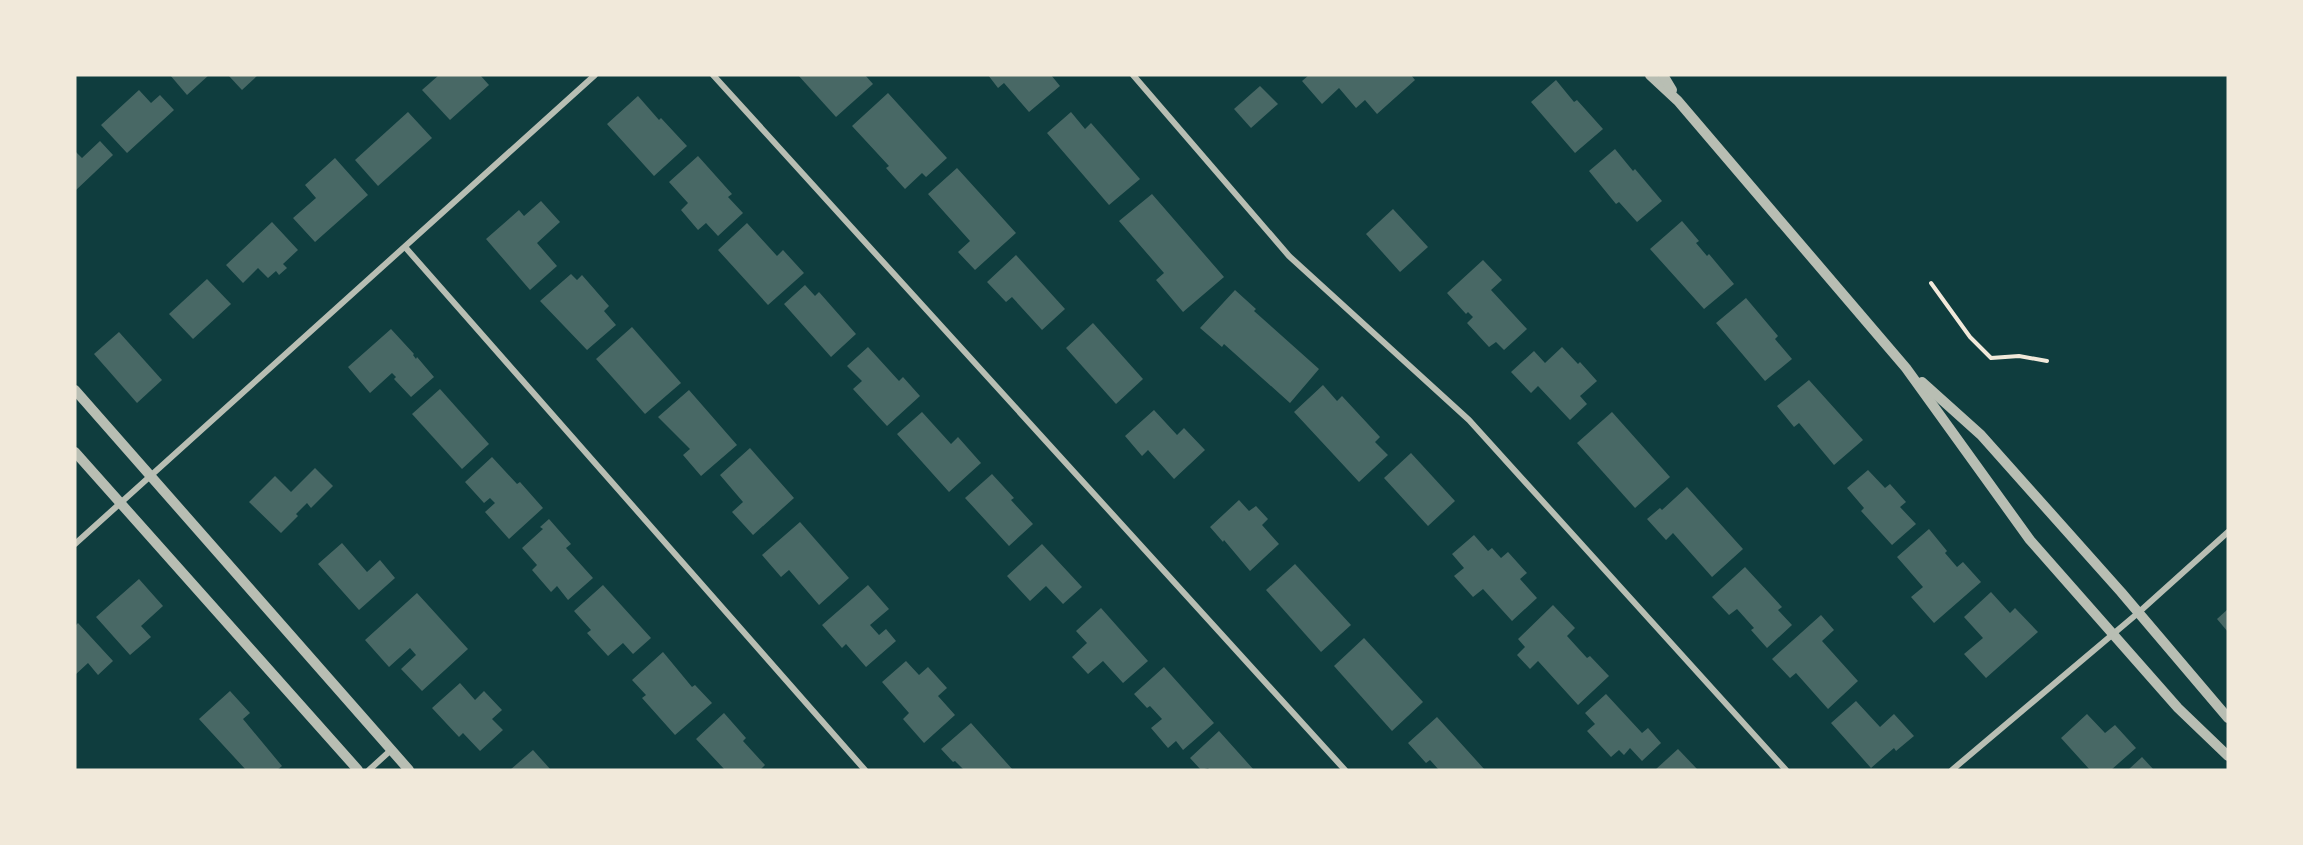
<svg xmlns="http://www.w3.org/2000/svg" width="2303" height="845" font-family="Montserrat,sans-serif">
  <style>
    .building { fill: #486865 }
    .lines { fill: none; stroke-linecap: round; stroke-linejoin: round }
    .path { stroke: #f1e9da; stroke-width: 4 }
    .minor { stroke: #b8beb3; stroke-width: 6 }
    .tertiary { stroke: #b8beb3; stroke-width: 10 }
  </style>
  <rect width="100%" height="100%" fill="#0f3d3e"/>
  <g class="building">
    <path d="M170,75h39l-22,20z"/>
    <path d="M228,75h30l-16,15z"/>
    <path d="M439,75h41l9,10 -39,35 -28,-30z"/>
    <path d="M798,75h67l8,9 -37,33z"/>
    <path d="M988,75h63l9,11 -31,26 -25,-29 -6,5z"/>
    <path d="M1309,75h102l4,5 -38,34 -12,-14 -9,8 -17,-20 -17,16 -20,-23z"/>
    <path d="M1556,80l18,22 3,-2 26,29 -28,24 -44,-51z"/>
    <path d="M1260,86l18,18 -27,24 -17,-19z"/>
    <path d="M139,90l12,13 9,-8 14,15 -47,43 -26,-28z"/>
    <path d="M888,93l59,65 -21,19 -4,-4 -17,16 -19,-21 3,-2 -37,-40z"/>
    <path d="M638,96l21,24 2,-2 26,28 -33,30 -47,-52z"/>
    <path d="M408,112l24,26 -54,48 -23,-26z"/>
    <path d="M1071,112l14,17 6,-6 49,56 -31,26 -62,-72z"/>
    <path d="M100,141l13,14 -38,36v-37l1,-2 6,6z"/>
    <path d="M1615,149l18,22 2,-2 27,32 -25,21 -18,-20 -3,2 -27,-33z"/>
    <path d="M698,156l34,38 -4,3 15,16 -25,23 -12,-13 -8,7 -17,-20 7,-7 -19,-21z"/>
    <path d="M335,158l33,37 -53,47 -22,-24 23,-20 -11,-13z"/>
    <path d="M957,168l59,65 -41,37 -17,-18 12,-11 -42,-47z"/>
    <path d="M1152,194l72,83 -41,35 -27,-32 8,-7 -45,-52z"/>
    <path d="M541,201l19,21 -23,21 20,23 -27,24 -44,-51 33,-29 5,6z"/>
    <path d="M1393,209l35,38 -28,25 -34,-38z"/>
    <path d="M1682,221l17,20 -3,2 11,13 2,-2 25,30 -30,25 -54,-60z"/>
    <path d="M272,222l26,28 -15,14 4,4 -8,7 -3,-4 -8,7 -10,-10 -15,15 -17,-18z"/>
    <path d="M747,223l30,33 6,-6 21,23 -36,32 -50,-55z"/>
    <path d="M1016,255l49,54 -23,21 -30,-33 -6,5 -19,-20z"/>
    <path d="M1483,260l19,20 -11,10 36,39 -23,21 -8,-8 -7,5 -22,-24 6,-6 -5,-5 -2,2 -19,-21z"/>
    <path d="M571,274l6,6 5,-5 27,31 -5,5 12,14 -29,25 -47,-49z"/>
    <path d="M207,279l24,25 -38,35 -24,-25z"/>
    <path d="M805,285l10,11 4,-4 37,42 -25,23 -47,-53z"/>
    <path d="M1235,290l21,19 -2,2 65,58 -29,34 -66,-59 -2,3 -22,-19z"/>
    <path d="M1746,298l32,38 -3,3 17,20 -27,22 -49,-58z"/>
    <path d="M1093,323l50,56 -27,25 -50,-56z"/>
    <path d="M632,327l49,56 -36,31 -49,-55z"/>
    <path d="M391,329l23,25 -1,1 3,4 1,-2 17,20 -23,20 -17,-18 2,-2 -4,-4 -22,20 -22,-26z"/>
    <path d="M119,332l43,48 -25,23 -43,-49z"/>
    <path d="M868,347l31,34 4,-4 17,19 -33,30 -34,-37 9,-8 -15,-15z"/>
    <path d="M1562,347l16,17 2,-2 17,19 -17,15 7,8 -17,16 -32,-34 -7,7 -20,-21 23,-21 11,12z"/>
    <path d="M1809,380l54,60 -29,25 -35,-42 -5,4 -17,-21z"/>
    <path d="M1323,385l14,16 5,-5 38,41 -5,5 13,13 -29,27 -65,-70z"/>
    <path d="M440,389l49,55 -27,25 -50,-55z"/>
    <path d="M689,390l48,55 -36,31 -18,-21 7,-6 -32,-32z"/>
    <path d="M1154,410l23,25 7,-7 21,22 -31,29 -26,-29 -6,6 -17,-20z"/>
    <path d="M922,412l29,32 7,-7 23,26 -32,29 -52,-58z"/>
    <path d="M1612,412l58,65 -35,31 -58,-65z"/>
    <path d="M750,448l44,50 -41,37 -21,-23 11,-10 -23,-27z"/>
    <path d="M1411,453l44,48 -27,25 -44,-48z"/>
    <path d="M492,457l25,27 3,-2 23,26 -34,31 -24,-27 10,-9 -5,-5 -6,5 -19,-21z"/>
    <path d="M315,468l18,18 -22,22 -4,-5 -11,11 2,2 -17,17 -32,-31 26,-26 16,16z"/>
    <path d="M1868,470l17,18 5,-4 16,18 -6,5 16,17 -24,21 -31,-34 3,-3 -17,-20z"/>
    <path d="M992,474l22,24 -3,2 22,24 -24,22 -44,-48z"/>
    <path d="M1687,487l56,62 -31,28 -39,-44 -7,7 -19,-21 13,-11 2,2z"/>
    <path d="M1239,500l10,11 7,-5 12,13 -6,6 17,19 -29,27 -26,-31 -1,2 -13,-15z"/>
    <path d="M549,519l22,25 -5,4 27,30 -25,22 -11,-14 -6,6 -19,-22 5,-5 -15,-17 21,-19 -3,-2z"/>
    <path d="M800,522l49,56 -30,27 -30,-35 -8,7 -19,-22z"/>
    <path d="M1929,529l18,22 -2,2 12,14 6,-5 18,20 -47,41 -23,-26 12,-10 -26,-30z"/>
    <path d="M1474,535l14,16 4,-3 9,10 7,-6 19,21 -7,6 17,19 -25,23 -29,-32 -10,8 -19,-21 10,-8 -12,-14z"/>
    <path d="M342,543l25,29 13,-12 15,18 -36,32 -41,-46z"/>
    <path d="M1042,544l40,43 -19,17 -17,-18 -16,15 -23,-25z"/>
    <path d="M1295,564l56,61 -30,27 -55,-62z"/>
    <path d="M1745,567l37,40 -4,3 14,15 -25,23 -16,-18 3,-2 -17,-19 -8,6 -17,-18z"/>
    <path d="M139,579l24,27 -22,20 10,11 -21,18 -34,-38z"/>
    <path d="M603,585l48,53 -18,16 -10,-11 -15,13 -21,-23 4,-3 -17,-19z"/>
    <path d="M868,585l21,24 -19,16 9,10 7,-6 10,12 -30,26 -20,-23 -4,4 -20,-23z"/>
    <path d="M1991,592l19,21 5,-5 23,24 -52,46 -22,-24 19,-16 -19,-21z"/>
    <path d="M417,593l51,56 -46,42 -21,-22 15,-14 -6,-7 -21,19 -24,-27z"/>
    <path d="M1553,605l22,23 -8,8 20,22 3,-2 19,20 -31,29 -40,-44 -8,8 -13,-14 8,-8 -7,-8z"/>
    <path d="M1101,608l47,53 -25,22 -20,-22 -15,13 -16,-17 15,-14 -11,-12z"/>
    <path d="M2228,609v23l-11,-13z"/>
    <path d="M1821,615l13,15 -12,11 36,40 -30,28 -32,-36 -6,5 -18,-19z"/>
    <path d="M78,623l35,38 -15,14 -10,-12 -13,12v-49z"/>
    <path d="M1364,638l59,64 -31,29 -58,-65z"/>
    <path d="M663,652l29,35 3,-2 17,18 -37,32 -33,-37 4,-3 -14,-15z"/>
    <path d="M906,661l13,14 9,-8 19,21 -9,8 17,19 -31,28 -21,-24 6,-6 -27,-31z"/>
    <path d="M1164,667l50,56 -31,27 -7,-9 -8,7 -17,-20 11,-9 -12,-13 -3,2 -13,-14z"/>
    <path d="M460,683l15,17 9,-9 18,19 -10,9 11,11 -23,21 -17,-18 -4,4 -27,-29z"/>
    <path d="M230,691l20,22 -7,6 39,47 -5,4h-31l-47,-51z"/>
    <path d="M1606,694l36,39 6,-5 13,15 -19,18 -12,-13 -6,7 -5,-5 -8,7 -24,-26 8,-7 -10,-11z"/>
    <path d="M1856,701l24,26 14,-13 20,22 -18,15 -2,-3 -23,20 -40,-45z"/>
    <path d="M724,713l22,25 -3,3 22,24 -5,5h-35l-29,-31z"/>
    <path d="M2087,714l18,19 10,-8 21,23 -25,22h-21l-29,-32z"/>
    <path d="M1437,717l48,53h-46l-9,-10 -4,3 -18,-20z"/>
    <path d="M971,723l42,47h-49l-9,-9 -2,1 -12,-13z"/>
    <path d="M1219,731l35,39h-44l-2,-2 -7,2 -11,-12z"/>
    <path d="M1678,749l20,21h-43z"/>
    <path d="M533,750l18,20h-41z"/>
    <path d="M2142,757l12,13h-26z"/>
  </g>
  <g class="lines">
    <path class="path" d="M1931,283l39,54 21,21 28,-2 28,5"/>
    <g class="minor">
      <path d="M713,75l632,695"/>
      <path d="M1133,75l156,181 180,164 317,350"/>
      <path d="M405,247l460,523"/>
      <path d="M75,544l520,-469"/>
      <path d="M369,770l22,-20"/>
      <path d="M1952,770l186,-157 90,-81"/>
    </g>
    <g class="tertiary">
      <path d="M1650,75l28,26 228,267 124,172 148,168 50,48"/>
      <path d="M1663,75l9,15"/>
      <path d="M1922,382l59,53 140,157 107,126"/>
      <path d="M75,390l334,380"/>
      <path d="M75,452l283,318"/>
    </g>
  </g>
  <rect width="2303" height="845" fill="none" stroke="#f1e9da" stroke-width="153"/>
</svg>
